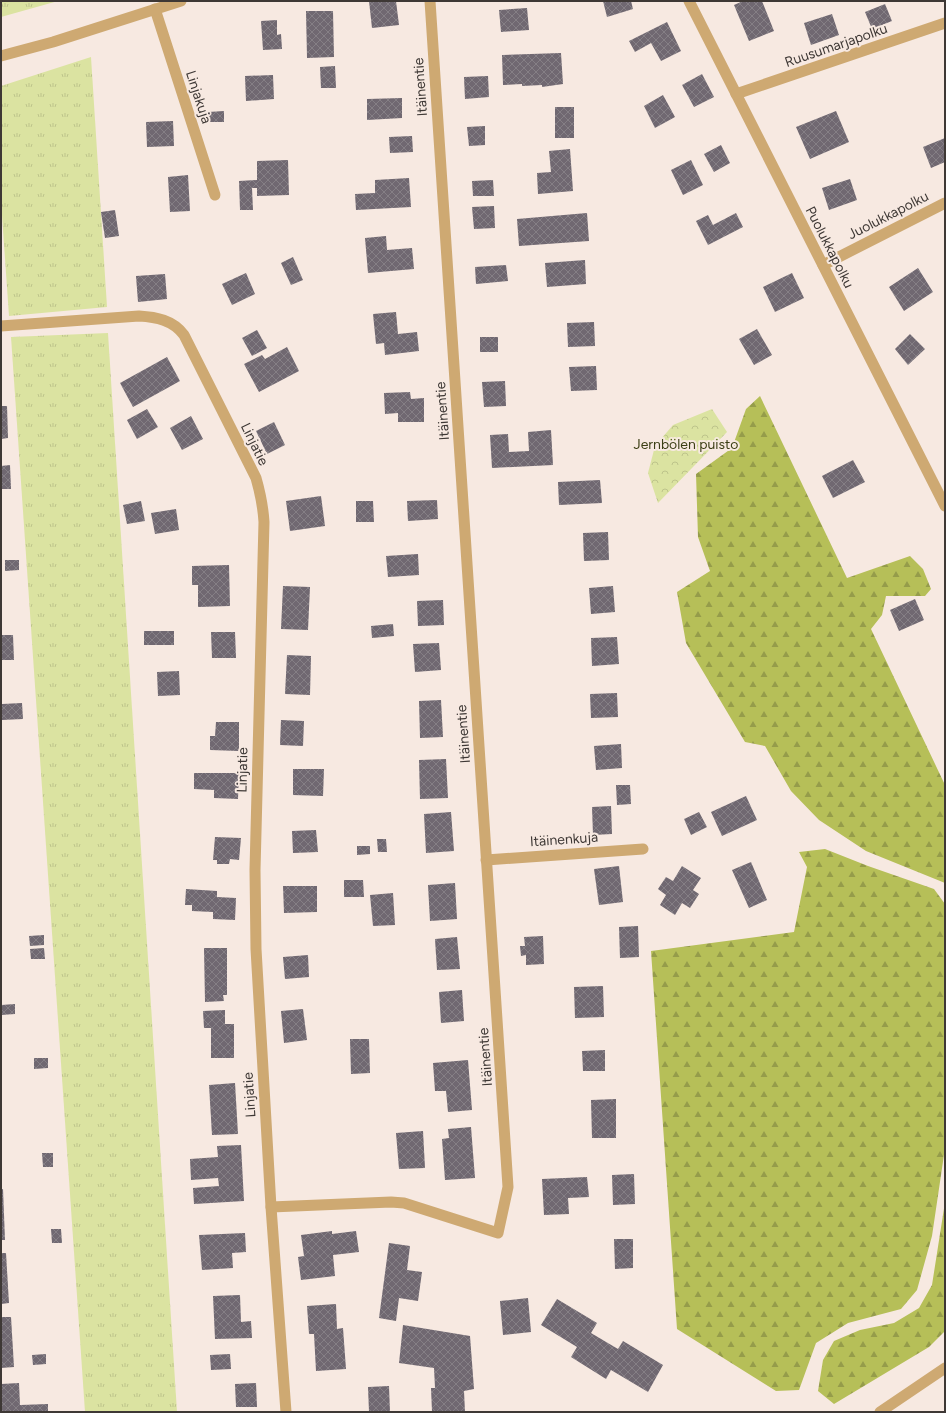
<svg xmlns="http://www.w3.org/2000/svg" width="946" height="1413" font-family="Figtree,sans-serif">
  <style>
    .grass { fill: url(#grass-tufts) }
    .forest { fill: url(#forest-firs) }
    .park { fill: url(#park-crowns) }
    .building { fill: url(#building-cross-hatch) }
    .lines { fill: none; stroke-linecap: round; stroke-linejoin: round }
    .minor { stroke: #cea972; stroke-width: 11 }
    .tertiary { stroke: #cea972; stroke-width: 11 }
    .labels { text-anchor: middle; stroke-width: 4; stroke-linejoin: round; paint-order: stroke }
    .street-label { font-size: 14px; fill: #3e3835; stroke: #f7e9e1 }
    .park-label { font-size: 14px; fill: #3b3e14; stroke: #f7e9e1 }
  </style>
  <defs>
    <pattern id="grass-tufts" width="24" height="20" patternUnits="userSpaceOnUse"><rect width="24" height="20" fill="#dbe3a1"/><path d="M3 7l-1-3M5 7V3M7 7l1-3M15 17l-1-3M17 17v-4M19 17l1-3" fill="none" stroke="#bdc48b"/></pattern>
    <pattern id="forest-firs" width="22" height="20" patternUnits="userSpaceOnUse"><rect width="22" height="20" fill="#b6bf58"/><path d="M5 1l3.5 6h-7zM16 11l3.5 6h-7z" fill="#959c4a"/></pattern>
    <pattern id="park-crowns" width="20" height="18" patternUnits="userSpaceOnUse"><rect width="20" height="18" fill="#dbe3a1"/><path d="M2 6a3 3 0 1 1 6 0M12 15a3 3 0 1 1 6 0" fill="none" stroke="#bdc48b"/></pattern>
    <pattern id="building-cross-hatch" width="8" height="8" patternUnits="userSpaceOnUse"><rect width="8" height="8" fill="#706871"/><path d="M0 0l8 8M0 8l8-8" fill="none" stroke="#857f85"/></pattern>
  </defs>
  <rect width="100%" height="100%" fill="#f7e9e1"/>
  <g class="grass">
    <path d="M1,1h57l-57,16z"/>
    <path d="M91,57l16,250 -98,9 -8,-115v-115z"/>
    <path d="M108,333l69,1079h-92l-74,-1075z"/>
  </g>
  <g class="forest">
    <path d="M760,396l87,182 63,-22 13,13 8,20 -6,7h-39l-4,19 -11,14 74,156v98l-79,-32 -47,-31 -28,-29 -26,-45 -20,-4 -59,-99 -9,-51 33,-21 -12,-34 -2,-63 36,-26 14,-39z"/>
    <path d="M825,849l43,17 66,23 11,15v244l-13,88 -15,54 -16,19 -53,14 -32,20 -17,47 -23,1 -99,-62 -26,-378 143,-19 13,-65 -8,-15z"/>
    <path d="M945,1202v129l-16,16 -95,57 -16,-13 5,-31 11,-19 26,-11 34,-7 25,-15 13,-23z"/>
  </g>
  <path class="park" d="M712,409l15,23 -69,71 -10,-30 7,-27 18,-21z"/>
  <g class="building">
    <path d="M369,1h27l3,24 -27,3z"/>
    <path d="M603,1h28l2,8 -26,8z"/>
    <path d="M743,1h19l12,30 -25,10 -15,-36z"/>
    <path d="M885,4l7,17 -20,8 -7,-17z"/>
    <path d="M527,8l2,22 -28,2 -2,-22z"/>
    <path d="M306,11h27l1,46 -27,1z"/>
    <path d="M832,14l7,21 -28,10 -7,-22z"/>
    <path d="M277,20v15l4,-1 1,15 -19,1 -2,-29z"/>
    <path d="M667,22l14,29 -20,10 -10,-18 -16,9 -6,-11z"/>
    <path d="M561,53l2,31 -21,3v-2l-20,1v-2l-19,1 -1,-30z"/>
    <path d="M335,66l1,22h-15l-1,-21z"/>
    <path d="M702,74l12,23 -20,10 -12,-22z"/>
    <path d="M273,75l1,24 -28,2 -1,-25z"/>
    <path d="M488,76l1,21 -24,2 -1,-22z"/>
    <path d="M663,95l12,22 -20,11 -11,-22z"/>
    <path d="M402,98v20l-35,2v-21z"/>
    <rect x="555" y="107" width="19" height="31"/>
    <path d="M224,111v11h-15l-1,-10z"/>
    <path d="M836,111l13,31 -39,17 -14,-32z"/>
    <path d="M173,121l1,25 -27,1 -1,-25z"/>
    <path d="M485,126v19l-16,1 -2,-19z"/>
    <path d="M412,136l1,16 -23,1 -1,-16z"/>
    <path d="M945,138v24l-14,6 -8,-21z"/>
    <path d="M721,145l9,18 -16,9 -10,-18z"/>
    <path d="M570,149l3,42 -35,3 -1,-21 14,-1 -2,-21z"/>
    <path d="M288,160l1,35 -32,1v-8h-5l1,22h-13l-1,-29 18,-1v-19z"/>
    <path d="M691,160l12,25 -20,10 -12,-25z"/>
    <path d="M188,175l2,36 -20,1 -2,-35z"/>
    <path d="M409,178l2,29 -55,3 -1,-16 20,-1v-13z"/>
    <path d="M850,179l7,21 -28,10 -7,-22z"/>
    <path d="M493,180l1,16h-21l-1,-15z"/>
    <path d="M494,206l1,22 -21,1 -2,-22z"/>
    <path d="M115,210l4,26 -14,2 -4,-26z"/>
    <path d="M587,213l2,28 -70,5 -2,-27z"/>
    <path d="M736,213l7,14 -35,18 -12,-24 12,-6 5,10z"/>
    <path d="M386,236l1,14 25,-2 2,21 -46,4 -3,-35z"/>
    <path d="M293,257l10,23 -12,5 -10,-22z"/>
    <path d="M585,260l1,24 -39,3 -2,-24z"/>
    <path d="M506,265l2,16 -32,3 -1,-17z"/>
    <path d="M918,268l15,24 -29,19 -15,-24z"/>
    <path d="M246,273l9,21 -23,11 -10,-21z"/>
    <path d="M792,273l12,25 -29,14 -12,-25z"/>
    <path d="M165,274l2,25 -29,3 -2,-26z"/>
    <path d="M396,312l2,22 19,-2 2,19 -34,4 -1,-12 -8,1 -3,-30z"/>
    <path d="M594,322l1,24 -27,1 -1,-24z"/>
    <path d="M757,329l15,26 -18,10 -15,-26z"/>
    <path d="M257,330l10,18 -15,8 -10,-18z"/>
    <path d="M910,334l15,15 -17,16 -13,-16z"/>
    <rect x="480" y="337" width="18" height="15"/>
    <path d="M287,347l12,24 -40,21 -15,-28 18,-9 3,4z"/>
    <path d="M167,357l13,24 -47,26 -13,-24z"/>
    <path d="M596,366l1,24 -26,1 -2,-24z"/>
    <path d="M505,381l1,25 -22,1 -2,-25z"/>
    <path d="M410,392l1,7 13,-1v24h-26v-9l-13,1 -1,-21z"/>
    <path d="M1,406h6l1,32 -7,1z"/>
    <path d="M147,409l11,18 -21,12 -10,-19z"/>
    <path d="M191,416l12,23 -21,11 -12,-22z"/>
    <path d="M274,422l11,23 -18,9 -11,-23z"/>
    <path d="M551,430l2,35 -61,3 -2,-33 18,-1 1,18 20,-1 -1,-19z"/>
    <path d="M853,460l12,22 -32,16 -11,-22z"/>
    <path d="M10,465l1,24h-10v-23z"/>
    <path d="M600,480l2,23 -43,2 -1,-23z"/>
    <path d="M321,496l4,30 -35,5 -4,-30z"/>
    <path d="M437,500l1,19 -30,2 -1,-20z"/>
    <path d="M141,501l4,20 -18,3 -4,-19z"/>
    <path d="M356,501h17l1,21h-18z"/>
    <path d="M176,509l3,21 -24,4 -4,-21z"/>
    <path d="M608,532l1,28 -25,1 -1,-28z"/>
    <path d="M418,554l1,21 -31,2 -2,-21z"/>
    <path d="M5,560h14v10l-14,1z"/>
    <path d="M229,565l1,41 -32,1v-22h-6v-19z"/>
    <path d="M283,586l27,1 -2,43 -27,-1z"/>
    <path d="M613,586l2,26 -24,2 -2,-26z"/>
    <path d="M915,599l9,21 -25,11 -9,-21z"/>
    <path d="M443,600l1,25 -26,1 -1,-25z"/>
    <path d="M393,624l1,12 -22,2 -1,-12z"/>
    <rect x="144" y="631" width="30" height="14"/>
    <path d="M211,632h24l1,26h-24z"/>
    <path d="M1,635h12l1,25h-13z"/>
    <path d="M617,637l2,27 -27,2 -1,-28z"/>
    <path d="M439,643l2,27 -26,2 -2,-28z"/>
    <path d="M287,655l24,1 -1,39 -25,-1z"/>
    <path d="M179,671l1,24 -22,1 -1,-24z"/>
    <path d="M617,693l1,24 -27,1 -1,-24z"/>
    <path d="M441,700l2,37 -23,1 -1,-37z"/>
    <path d="M22,703l1,16 -21,1v-16z"/>
    <path d="M281,720l23,1 -1,25 -23,-1z"/>
    <path d="M216,722h23v29l-29,-1v-14h5z"/>
    <path d="M621,744l1,24 -26,2 -2,-24z"/>
    <path d="M446,759l2,39 -28,1 -1,-39z"/>
    <path d="M293,769h31l-1,27 -30,-1z"/>
    <path d="M194,773h45l-1,26 -24,-1v-8l-20,-1z"/>
    <path d="M616,785h14l1,19 -14,1z"/>
    <path d="M746,796l11,24 -35,16 -11,-24z"/>
    <path d="M611,806l1,28 -19,1 -1,-28z"/>
    <path d="M451,812l3,39 -28,2 -2,-39z"/>
    <path d="M699,812l8,15 -16,8 -7,-16z"/>
    <path d="M316,830l2,22 -25,1 -1,-22z"/>
    <path d="M215,837l26,1 -2,22 -9,-1 -1,5h-12v-4h-4z"/>
    <path d="M377,839h9l1,13h-9z"/>
    <path d="M357,846h13v8l-13,1z"/>
    <path d="M751,862l16,38 -18,8 -17,-38z"/>
    <path d="M619,866l4,36 -24,3 -5,-36z"/>
    <path d="M682,866l19,12 -8,12 6,4 -9,14 -8,-5 -7,12 -15,-10 6,-10 -8,-6 8,-12 7,4z"/>
    <path d="M344,880h19l1,17h-20z"/>
    <path d="M455,883l2,36 -27,2 -2,-36z"/>
    <path d="M283,886h34v26l-33,1z"/>
    <path d="M186,889l31,2v6l19,1 -1,22 -22,-1v-7l-21,-1v-6h-7z"/>
    <path d="M393,893l2,32 -22,1 -3,-31z"/>
    <path d="M638,926l1,31 -19,1 -1,-31z"/>
    <path d="M44,935v10l-14,1 -1,-10z"/>
    <path d="M543,936l1,28 -18,1v-10l-5,1 -1,-10h5l-1,-9z"/>
    <path d="M457,937l3,32 -23,1 -2,-31z"/>
    <path d="M44,948l1,11h-14l-1,-10z"/>
    <path d="M204,948h23v47h-4l1,6 -19,1z"/>
    <path d="M308,955l1,22 -24,2 -2,-22z"/>
    <path d="M603,986l1,31 -29,1 -1,-31z"/>
    <path d="M462,990l2,31 -23,2 -2,-31z"/>
    <path d="M15,1004v10l-14,1v-10z"/>
    <path d="M303,1009l4,31 -23,3 -3,-32z"/>
    <path d="M225,1010v14h9v34h-23v-30h-7l-1,-17z"/>
    <path d="M350,1039h19l1,34 -19,1z"/>
    <path d="M605,1050v21h-22l-1,-20z"/>
    <path d="M34,1058h14v10l-14,1z"/>
    <path d="M468,1060l4,50 -24,2 -2,-21h-11l-2,-28z"/>
    <path d="M235,1083l3,51 -26,1 -3,-50z"/>
    <path d="M616,1099v39h-24l-1,-38z"/>
    <path d="M471,1127l4,51 -30,2 -3,-41 7,-1 -1,-9z"/>
    <path d="M423,1131l2,37 -26,1 -3,-36z"/>
    <path d="M241,1145l3,56 -50,3 -1,-16 26,-2 -1,-8 -27,2 -1,-21 28,-2 -1,-11z"/>
    <path d="M42,1153h11v14h-10z"/>
    <path d="M634,1174l1,30 -22,1 -1,-30z"/>
    <path d="M587,1177l2,20 -21,1 1,16 -25,1 -2,-36z"/>
    <path d="M1,1189h2l2,51h-4z"/>
    <path d="M51,1229h10l1,14h-10z"/>
    <path d="M332,1231v3l24,-3 3,21 -26,3 2,21 -34,4 -3,-23 6,-1 -3,-21z"/>
    <path d="M245,1233l1,19 -14,1 1,15 -31,2 -3,-35z"/>
    <path d="M614,1239h19v29l-18,1z"/>
    <path d="M389,1243l21,3 -3,24 15,2 -4,29 -19,-3 -3,23 -17,-3z"/>
    <path d="M1,1253h5l3,50 -8,1z"/>
    <path d="M240,1295l1,27 10,-1 1,17 -37,1 -2,-43z"/>
    <path d="M528,1298l3,34 -28,3 -3,-34z"/>
    <path d="M557,1299l40,24 -6,10 27,16 5,-8 40,24 -15,27 -37,-22 -5,9 -35,-22 6,-10 -36,-22z"/>
    <path d="M336,1304l1,25 6,-1 3,41 -30,2 -2,-37h-5l-2,-28z"/>
    <path d="M1,1317h10l3,50 -13,1z"/>
    <path d="M403,1325l67,11 4,53 -10,2 1,21h-33l-1,-24h4l-1,-20 -35,-5z"/>
    <path d="M46,1354v10l-13,1 -1,-10z"/>
    <path d="M230,1354l1,15 -20,1 -1,-15z"/>
    <path d="M19,1383l1,22 28,-1v8h-47v-28z"/>
    <path d="M256,1383l1,24h-21l-1,-23z"/>
    <path d="M389,1386l1,26h-21l-1,-25z"/>
  </g>
  <g class="lines">
    <g class="minor">
      <path d="M689,1l256,505"/>
      <path d="M155,9l60,186"/>
      <path d="M736,94l209,-71"/>
      <path d="M823,265l122,-62"/>
      <path d="M1,326l138,-10c17,1 34,4 45,19l72,143c4,14 7,28 8,44l-9,348 1,79 15,258 15,205"/>
      <path d="M486,860l157,-11"/>
      <path d="M271,1207l120,-5 13,1 94,30 10,-46 -78,-1186"/>
    </g>
    <g class="tertiary">
      <path d="M1,56l52,-14 128,-41"/>
      <path d="M880,1412l65,-44"/>
    </g>
  </g>
  <g class="labels">
    <g class="street-label">
      <text transform="translate(836 45) rotate(-19)" y="5">Ruusumarjapolku</text>
      <text transform="translate(420 87) rotate(-94)" y="5">Itäinentie</text>
      <text transform="translate(199 97) rotate(72)" y="5">Linjakuja</text>
      <text transform="translate(888 215) rotate(-27)" y="5">Juolukkapolku</text>
      <text transform="translate(830 247) rotate(63)" y="5">Puolukkapolku</text>
      <text transform="translate(442 411) rotate(-94)" y="5">Itäinentie</text>
      <text transform="translate(255 444) rotate(64)" y="5">Linjatie</text>
      <text transform="translate(463 734) rotate(-94)" y="5">Itäinentie</text>
      <text transform="translate(242 770) rotate(-89)" y="5">Linjatie</text>
      <text transform="translate(564 839) rotate(-4)" y="5">Itäinenkuja</text>
      <text transform="translate(485 1057) rotate(-94)" y="5">Itäinentie</text>
      <text transform="translate(249 1095) rotate(-94)" y="5">Linjatie</text>
    </g>
    <g class="park-label">
      <text x="686" y="449">Jernbölen puisto</text>
    </g>
  </g>
  <rect width="946" height="1413" fill="none" stroke="#3e3835" stroke-width="4"/>
</svg>
